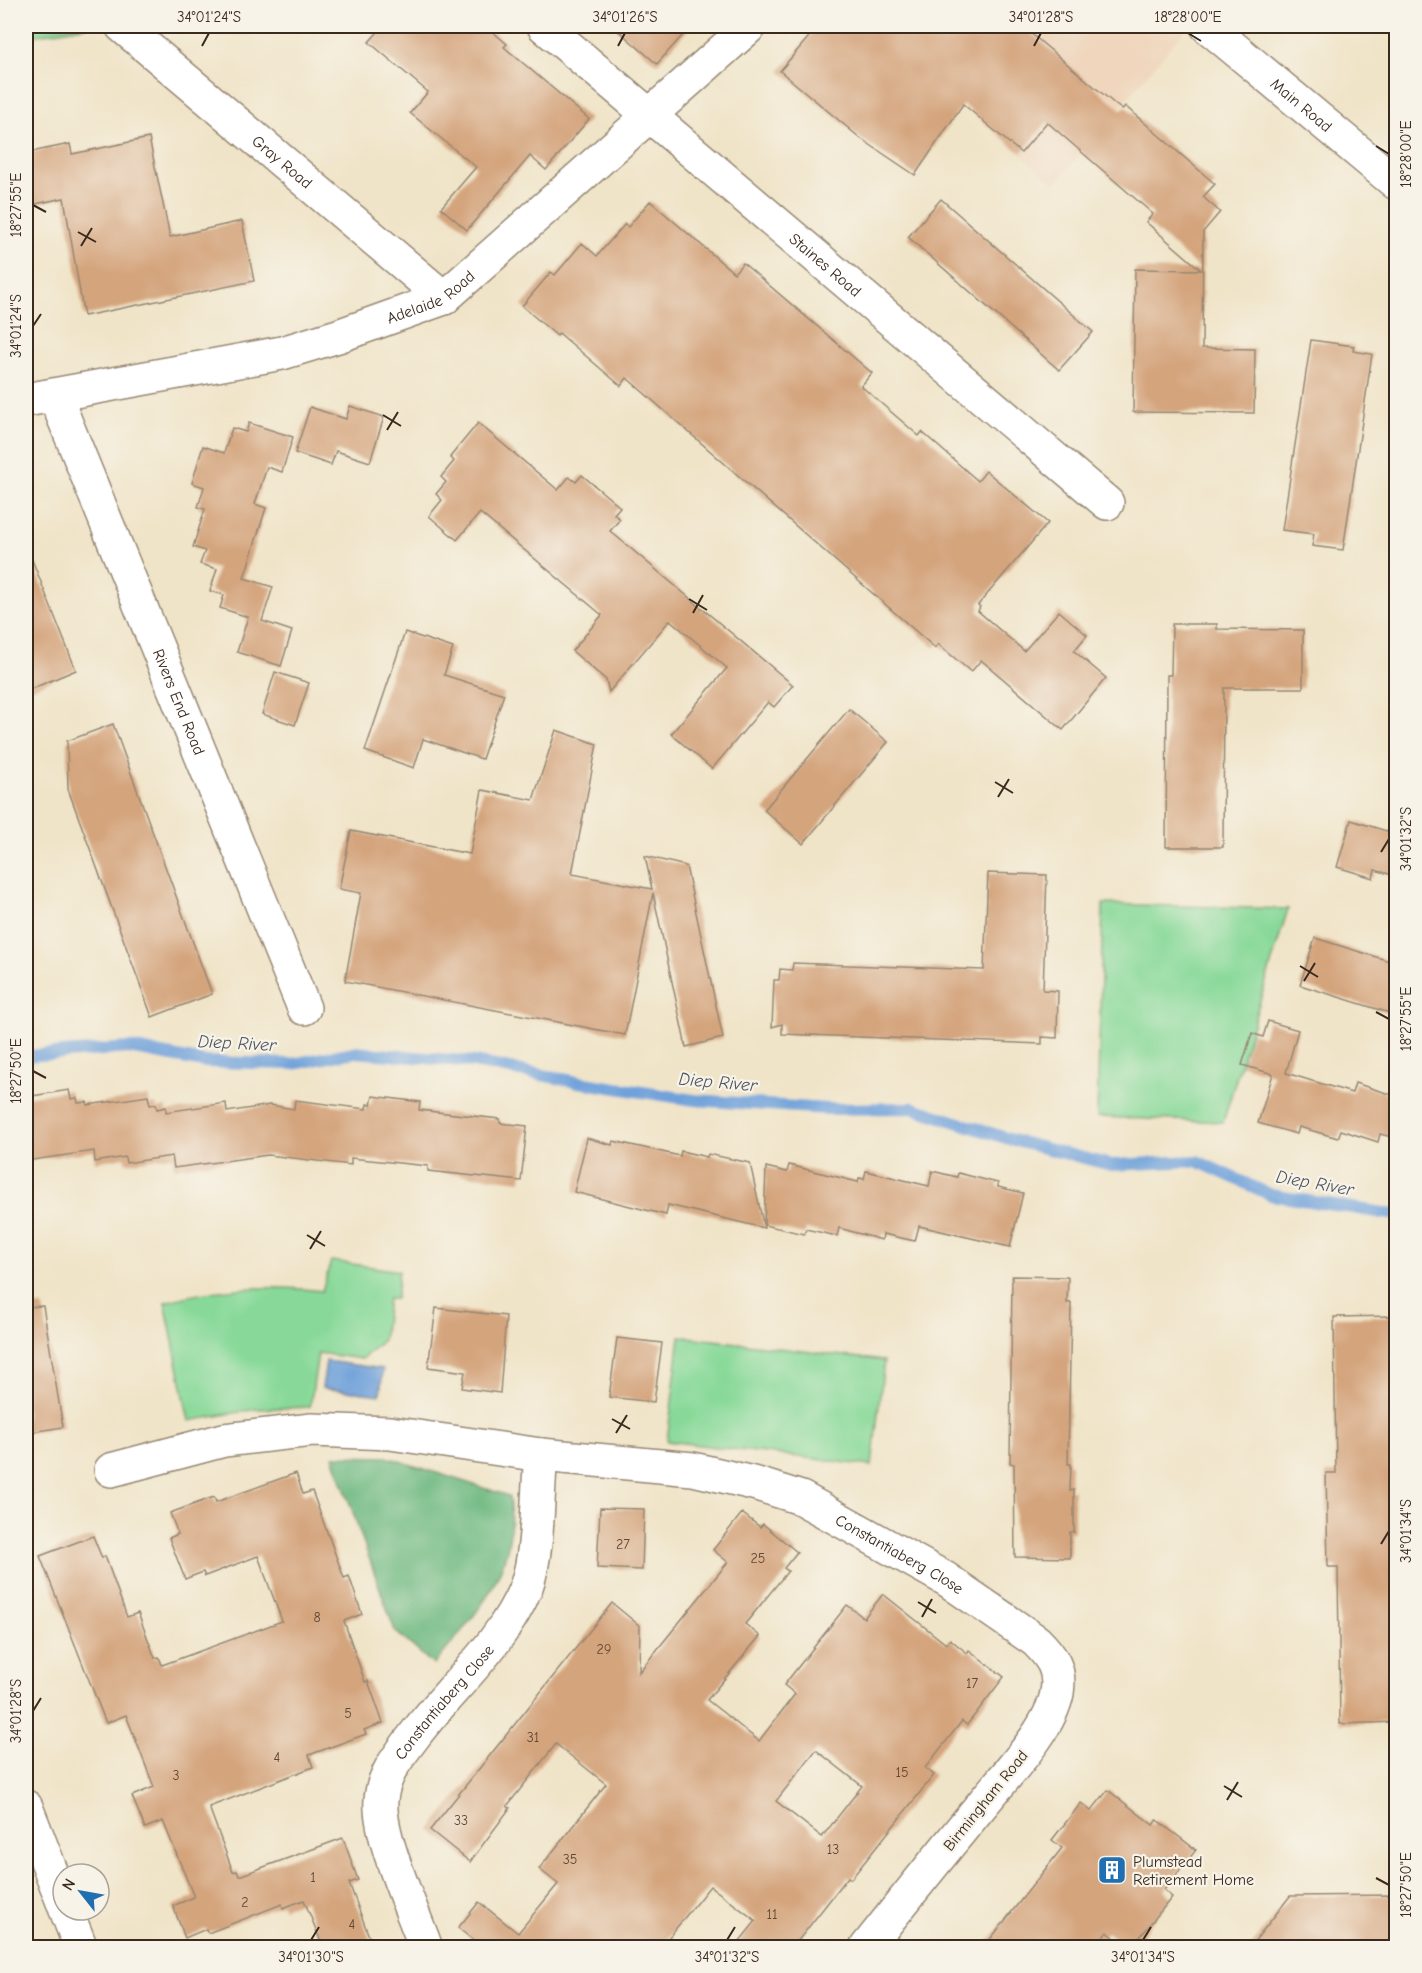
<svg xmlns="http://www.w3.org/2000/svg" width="1422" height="1973" font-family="'Comic Neue',sans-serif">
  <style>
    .built { fill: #efd6bc }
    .green { fill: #88d999; stroke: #62825c; stroke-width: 1.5 }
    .forest { fill: #6eb981; stroke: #547250; stroke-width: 1.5 }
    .water { fill: #70a1da; stroke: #56667c; stroke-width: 1.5 }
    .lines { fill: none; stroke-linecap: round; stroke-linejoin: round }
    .stream { stroke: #70a1da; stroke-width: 12 }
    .building { fill: #d4a47d; fill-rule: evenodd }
    .street-casing { stroke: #968773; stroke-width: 36 }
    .secondary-casing { stroke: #968773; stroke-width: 36 }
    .street { stroke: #fff; stroke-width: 33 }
    .secondary { stroke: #fff; stroke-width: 33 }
    .ticks { fill: none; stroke: #3b2a1e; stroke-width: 2 }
    .labels { text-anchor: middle; stroke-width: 4.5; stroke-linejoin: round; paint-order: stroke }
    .number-label { font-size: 14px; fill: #614836 }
    .street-label { font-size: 16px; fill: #3b2a1e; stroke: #f7f3e8 }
    .poi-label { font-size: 16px; fill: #3b2a1e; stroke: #f7f3e8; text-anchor: start }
    .water-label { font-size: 18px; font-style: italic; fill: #4e5460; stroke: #f7f3e8 }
    .neatline { fill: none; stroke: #3b2a1e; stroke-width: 2 }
    .ticks-label { font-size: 15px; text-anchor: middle; fill: #3b2a1e }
  </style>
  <rect width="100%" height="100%" fill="#f7f3e8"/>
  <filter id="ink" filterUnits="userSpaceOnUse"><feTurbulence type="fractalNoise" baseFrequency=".0167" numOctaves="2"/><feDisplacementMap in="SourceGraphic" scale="12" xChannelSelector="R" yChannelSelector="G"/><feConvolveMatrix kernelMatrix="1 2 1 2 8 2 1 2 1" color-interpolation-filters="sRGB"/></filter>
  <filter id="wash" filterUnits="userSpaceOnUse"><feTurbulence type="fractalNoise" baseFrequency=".008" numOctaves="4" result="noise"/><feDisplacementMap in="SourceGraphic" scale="24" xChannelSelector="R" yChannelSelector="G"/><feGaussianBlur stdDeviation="1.35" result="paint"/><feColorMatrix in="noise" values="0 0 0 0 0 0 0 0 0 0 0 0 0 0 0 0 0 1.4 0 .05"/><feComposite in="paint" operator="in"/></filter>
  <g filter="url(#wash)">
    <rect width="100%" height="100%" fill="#f0e4c8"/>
    <path class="built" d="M869,26h319l-133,158z"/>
    <g class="green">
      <path d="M26,26h62l-62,11z"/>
      <path d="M1103,904l185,5 -65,213 -126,-5z"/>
      <path d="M331,1261l68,10 -3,28h-8l-5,41 -21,19 -44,-6 -8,54 -53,2 -68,12 -24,-119c53,-15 102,-17 157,-11z"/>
      <path d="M680,1336l204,25 -12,105 -205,-25z"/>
    </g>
    <path class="forest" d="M333,1456l54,1 122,39c11,74 -32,116 -75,169l-39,-34z"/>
    <path class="water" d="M326,1361l57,8 -3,26 -58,-7z"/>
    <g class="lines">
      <path class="stream" d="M26,1056l103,-8 75,14 89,2 61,-12 120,10 104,20 116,18 133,9 86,-1 99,32 99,25 86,-4 74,34 125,20"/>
    </g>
    <g id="blocks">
      <g class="building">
        <path d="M383,26h103l21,18 -3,3 85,72 -43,51 -16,-14 -63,74 -26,-22 35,-41 -66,-54 18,-21 -59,-50z"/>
        <path d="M613,26h78l-34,38z"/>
        <path d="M818,26h204l100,84 3,-4 90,78 -12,13 17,15 -17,20 -1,116 53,1 -1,64 -121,-1 2,-143 66,1 -55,-48 7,-8 -106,-92 -26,31 -58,-49 -48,71 -55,-37 -80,-67z"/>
        <path d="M149,138l21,99 72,-16 12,60 -170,35 -20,-118 -38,8v-53l44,-9 2,10z"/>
        <path d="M941,199l152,133 -34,38 -151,-133z"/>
        <path d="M650,201l84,72 9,-10 129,110 -11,13 58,50 3,-4 56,49 8,-10 62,52 -70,82 2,2 -2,4 46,40 35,-40 28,24 -13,16 32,27 -43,52 -82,-70 -10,12 -33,-28 -3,4 -308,-270 -6,8 -62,-53 -2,3 -35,-30 29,-34 4,3 27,-32 15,13 28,-32 3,3z"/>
        <path d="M1311,340l43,6 -1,5 19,3 -29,196 -31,-4 2,-12 -32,-4z"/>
        <path d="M350,406l34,11 -14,45 -34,-11 -5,14 -36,-12 15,-46 36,12z"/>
        <path d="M249,423l44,14 -11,35 -15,-5 -12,37 11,4 -22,70 29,9 -11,34 30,10 -11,35 -44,-14 11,-35 -28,-9 4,-13 -14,-4 7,-22 -17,-5 5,-13 -12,-4 12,-38 -7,-2 6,-20 -12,-4 11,-37 21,7 8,-25 14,4z"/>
        <path d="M478,423l80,67 11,-13 7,5 6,-7 38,32 -6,7 6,5 -10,12 183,154 -19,22 -6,-5 -56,67 -41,-35 56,-66 -57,-48 -61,72 -3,-12 -34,-29 30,-36 -122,-102 -23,27 -28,-24 13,-16 -6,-6 10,-12 -5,-5 13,-16 -4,-4z"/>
        <path d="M27,547l49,123 -50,21v-143z"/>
        <path d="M1172,624h45v5l86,1v58h-79l-1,159h-57l1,-172h4z"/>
        <path d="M405,632l48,16 -9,27 60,19 -22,65 -59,-20 -9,29 -49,-17z"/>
        <path d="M275,672l34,11 -14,42 -33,-11z"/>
        <path d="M849,709l39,33 -85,102 -39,-34z"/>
        <path d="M113,724l99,270 -60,23 -84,-228 -1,-48z"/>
        <path d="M556,730l41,14 -25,130 80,15 -7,-33 41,10 37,172 -37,9 -33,-154 -28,142 -280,-54 16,-88 -22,-4 12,-58 119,23 12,-64 51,10z"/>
        <path d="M1351,820l45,14v42l-21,-6 -2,8 -36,-11z"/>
        <path d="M988,873l59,2 -4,115 15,1 -1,47 -15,-1v7l-260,-10v-10l-10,3 2,-47h5l1,-11 12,1 1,-7 191,7z"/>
        <path d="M1315,938l81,25v52l-96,-30z"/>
        <path d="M1268,1021l30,9 -12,43 66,20 3,-10 41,13v42l-16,-4 -2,8 -37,-12 -3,8 -39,-11 -2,7 -39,-11 15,-49 -31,-9 10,-32 11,4z"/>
        <path d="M69,1090l2,9 6,-1 1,5 9,-1 1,3 60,-9 2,9 6,-1 1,5 9,-2v5l60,-9 1,9 43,-7 24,4 1,-9 71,9 1,-5 4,1 2,-9 47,6 -1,8 81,9v4l27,3 -6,55 -93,-10v-5l-77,-8v7l-83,-10 -94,13 -2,-12 -46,7 -1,-6 -30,5 -1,-11 -68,10v-64z"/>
        <path d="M587,1138l25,7 1,-4 67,15 1,-5 26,6 1,-3 42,9 14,65 -96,-23 -2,10 -92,-23z"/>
        <path d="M789,1165l69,17 1,-4 5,1 2,-8 63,15 3,-15 25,6 1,-4 40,10v4l25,6 -13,54 -91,-21 -4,15 -32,-7 -1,6 -43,-12 -2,8 -31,-7 -2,5 -40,-9 2,-58 21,5z"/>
        <path d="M1012,1276l56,1 -1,26h4l-3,161h3l-1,27 4,-1v42h-4v26l-55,-1 -1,-93 -4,-1z"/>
        <path d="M43,1306l20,121 -37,6v-126z"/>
        <path d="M436,1308l70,8 -6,77 -38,-5 3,-16 -37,-5z"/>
        <path d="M1396,1316v406l-56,2 -2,-157h-10l-2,-94h10l-2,-156z"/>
        <path d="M617,1338l45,5 -8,59 -45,-5z"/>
        <path d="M296,1473l7,21 9,-3 32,87 5,-2 13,38 -18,7 21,61 3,-1 15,42 -19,7 2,4 -57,21 4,12 -104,40 24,65 4,-1 2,5 104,-38 15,42 -9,3 24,64h-50l-19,-47 -21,8 -1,-4 -74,29 -2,-4 -21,9 -12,-32 21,-9 -31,-76 -18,7 -13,-32 22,-9 -28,-72 -20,8 -66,-167 53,-20 9,22 3,-2 22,61 11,-4 17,45 4,-1 3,8 120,-44 -24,-65 -53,20 -2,-4 -18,7 -16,-41 9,-4 -8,-21 44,-16 2,5z"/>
        <path d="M600,1508l44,1 -2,61 -45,-2z"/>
        <path d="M742,1513l18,14 3,-3 34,28 -13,16 4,3 -43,53 15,12 -53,64 52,41 36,-47 -11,-9 63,-80 17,13 19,-24 63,50 4,-5 17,14 2,-3 35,27 -37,48 -5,-4 -37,47 9,7 -83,104 -3,-2 -55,70h-58l21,-26 -46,-35 -49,61h-179l-24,-19 21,-26 39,31 40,-49 -19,-15 67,-85 -50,-40 -49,62 3,2 -40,54 -40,-32 182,-227 28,23 -1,46 89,-110 -15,-12zM816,1750l46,36 -40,51 -46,-36z"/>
        <path d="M1108,1790l45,35 4,-5 39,30 -32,40 8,7 -40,50h-5l-20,-15 -12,15h-111l78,-99 -10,-8 29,-37 10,8z"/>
        <path d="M1396,1895v51l-146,1 40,-51z"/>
      </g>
    </g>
  </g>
  <g filter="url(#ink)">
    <use href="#blocks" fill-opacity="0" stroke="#968773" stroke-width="1.5"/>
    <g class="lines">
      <g class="street-casing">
        <g id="street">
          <path id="s1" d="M122,26l322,272"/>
          <path id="s2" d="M544,26l563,477"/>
          <path id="s3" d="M55,396l249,612"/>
          <path id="s4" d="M26,400l256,-47 56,-17 106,-38 306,-272"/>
          <path id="s5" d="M111,1470l113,-30 88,-10 78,3 151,22 152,14 64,15 44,14 145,81 90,62c16,16 25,28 21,52 -7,37 -49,79 -73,109 -40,48 -79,97 -118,146"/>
          <path id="s6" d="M426,1948c-13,-37 -48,-112 -45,-148 2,-26 18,-44 33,-64 36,-48 89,-92 112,-149 13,-35 11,-94 15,-132"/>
        </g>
      </g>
      <g class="secondary-casing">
        <g id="secondary">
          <path id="s7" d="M1207,26l189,157"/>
          <path d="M26,1807l37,95"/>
          <path d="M66,1910l15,38"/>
        </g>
      </g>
      <use href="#street" class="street"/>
      <use href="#secondary" class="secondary"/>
    </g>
  </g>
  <path class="ticks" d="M1188,33l13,8M202,46l7,-13M618,46l7,-13M1034,46l7,-13M1376,146l13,8M33,205l13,7M78,232l18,10M81,246l11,-18M33,326l8,-12M383,415l18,11M387,430l11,-18M689,599l18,11M693,613l10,-18M995,782l18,11M998,797l11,-18M1381,852l8,-13M1300,966l18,11M1304,981l11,-18M1376,1012l13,7M33,1071l13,7M307,1235l18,11M310,1249l11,-18M612,1419l18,10M616,1433l11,-18M1381,1544l8,-13M918,1602l18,11M922,1617l10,-18M33,1711l8,-13M1224,1786l18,11M1227,1800l11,-18M1376,1878l13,7M311,1940l8,-13M727,1940l8,-13M1143,1940l8,-13"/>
  <defs>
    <g id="building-square" transform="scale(1.5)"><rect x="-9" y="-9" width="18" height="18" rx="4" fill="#1f6fb2" stroke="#f7f3e8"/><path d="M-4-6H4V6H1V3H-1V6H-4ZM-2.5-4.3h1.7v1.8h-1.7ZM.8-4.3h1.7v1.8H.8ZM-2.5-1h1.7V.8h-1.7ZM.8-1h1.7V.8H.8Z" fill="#fff"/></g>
  </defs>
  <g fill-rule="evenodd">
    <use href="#building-square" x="1112" y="1870"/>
  </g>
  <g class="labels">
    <g class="number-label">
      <text x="623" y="1549">27</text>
      <text x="758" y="1563">25</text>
      <text x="317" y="1622">8</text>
      <text x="604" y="1654">29</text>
      <text x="972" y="1688">17</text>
      <text x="348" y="1718">5</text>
      <text x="533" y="1742">31</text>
      <text x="277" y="1762">4</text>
      <text x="902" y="1777">15</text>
      <text x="176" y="1780">3</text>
      <text x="461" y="1825">33</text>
      <text x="833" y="1854">13</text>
      <text x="570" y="1864">35</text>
      <text x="313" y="1882">1</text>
      <text x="245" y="1907">2</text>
      <text x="772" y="1919">11</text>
      <text x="352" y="1929">4</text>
    </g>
    <g class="street-label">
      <text dy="6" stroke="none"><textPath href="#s7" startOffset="123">Main Road</textPath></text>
      <text dy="6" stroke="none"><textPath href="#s1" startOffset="210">Gray Road</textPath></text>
      <text dy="6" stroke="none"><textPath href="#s2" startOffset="369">Staines Road</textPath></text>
      <text dy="6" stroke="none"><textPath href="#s4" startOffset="420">Adelaide Road</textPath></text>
      <text dy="6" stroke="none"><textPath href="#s3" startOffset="330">Rivers End Road</textPath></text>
      <text dy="6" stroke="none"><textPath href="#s5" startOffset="814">Constantiaberg Close</textPath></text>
      <text dy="6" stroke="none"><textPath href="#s6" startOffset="274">Constantiaberg Close</textPath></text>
      <text transform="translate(985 1800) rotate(-51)" y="6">Birmingham Road</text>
    </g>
    <g class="poi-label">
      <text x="1133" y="1867">Plumstead<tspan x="1133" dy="18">Retirement Home</tspan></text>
    </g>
    <g class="water-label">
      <text transform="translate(237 1043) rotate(3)" y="6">Diep River</text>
      <text transform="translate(718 1082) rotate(5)" y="6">Diep River</text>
      <text transform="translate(1315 1183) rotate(10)" y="6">Diep River</text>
    </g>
  </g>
  <rect width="1422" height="1973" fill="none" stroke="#f7f3e8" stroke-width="66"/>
  <g transform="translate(81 1892) rotate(301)"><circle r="28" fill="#f7f3e8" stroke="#aca397" stroke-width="1.5"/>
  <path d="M0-4.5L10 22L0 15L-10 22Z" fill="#1f6fb2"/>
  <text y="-9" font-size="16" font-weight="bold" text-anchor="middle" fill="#3b2a1e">N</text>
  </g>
  <rect x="33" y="33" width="1356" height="1907" class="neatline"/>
  <g class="ticks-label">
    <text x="209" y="22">34°01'24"S</text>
    <text x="625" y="22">34°01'26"S</text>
    <text x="1041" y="22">34°01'28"S</text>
    <text x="1188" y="22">18°28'00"E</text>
    <text transform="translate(1406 154) rotate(-90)" y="5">18°28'00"E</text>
    <text transform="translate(16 205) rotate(-90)" y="5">18°27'55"E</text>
    <text transform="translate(16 326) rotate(-90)" y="5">34°01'24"S</text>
    <text transform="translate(1406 839) rotate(-90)" y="5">34°01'32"S</text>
    <text transform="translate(1406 1019) rotate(-90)" y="5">18°27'55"E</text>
    <text transform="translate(16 1071) rotate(-90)" y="5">18°27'50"E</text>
    <text transform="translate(1406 1531) rotate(-90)" y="5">34°01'34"S</text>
    <text transform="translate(16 1711) rotate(-90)" y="5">34°01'28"S</text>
    <text transform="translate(1406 1885) rotate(-90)" y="5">18°27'50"E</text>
    <text x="311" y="1962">34°01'30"S</text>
    <text x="727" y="1962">34°01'32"S</text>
    <text x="1143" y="1962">34°01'34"S</text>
  </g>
</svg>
